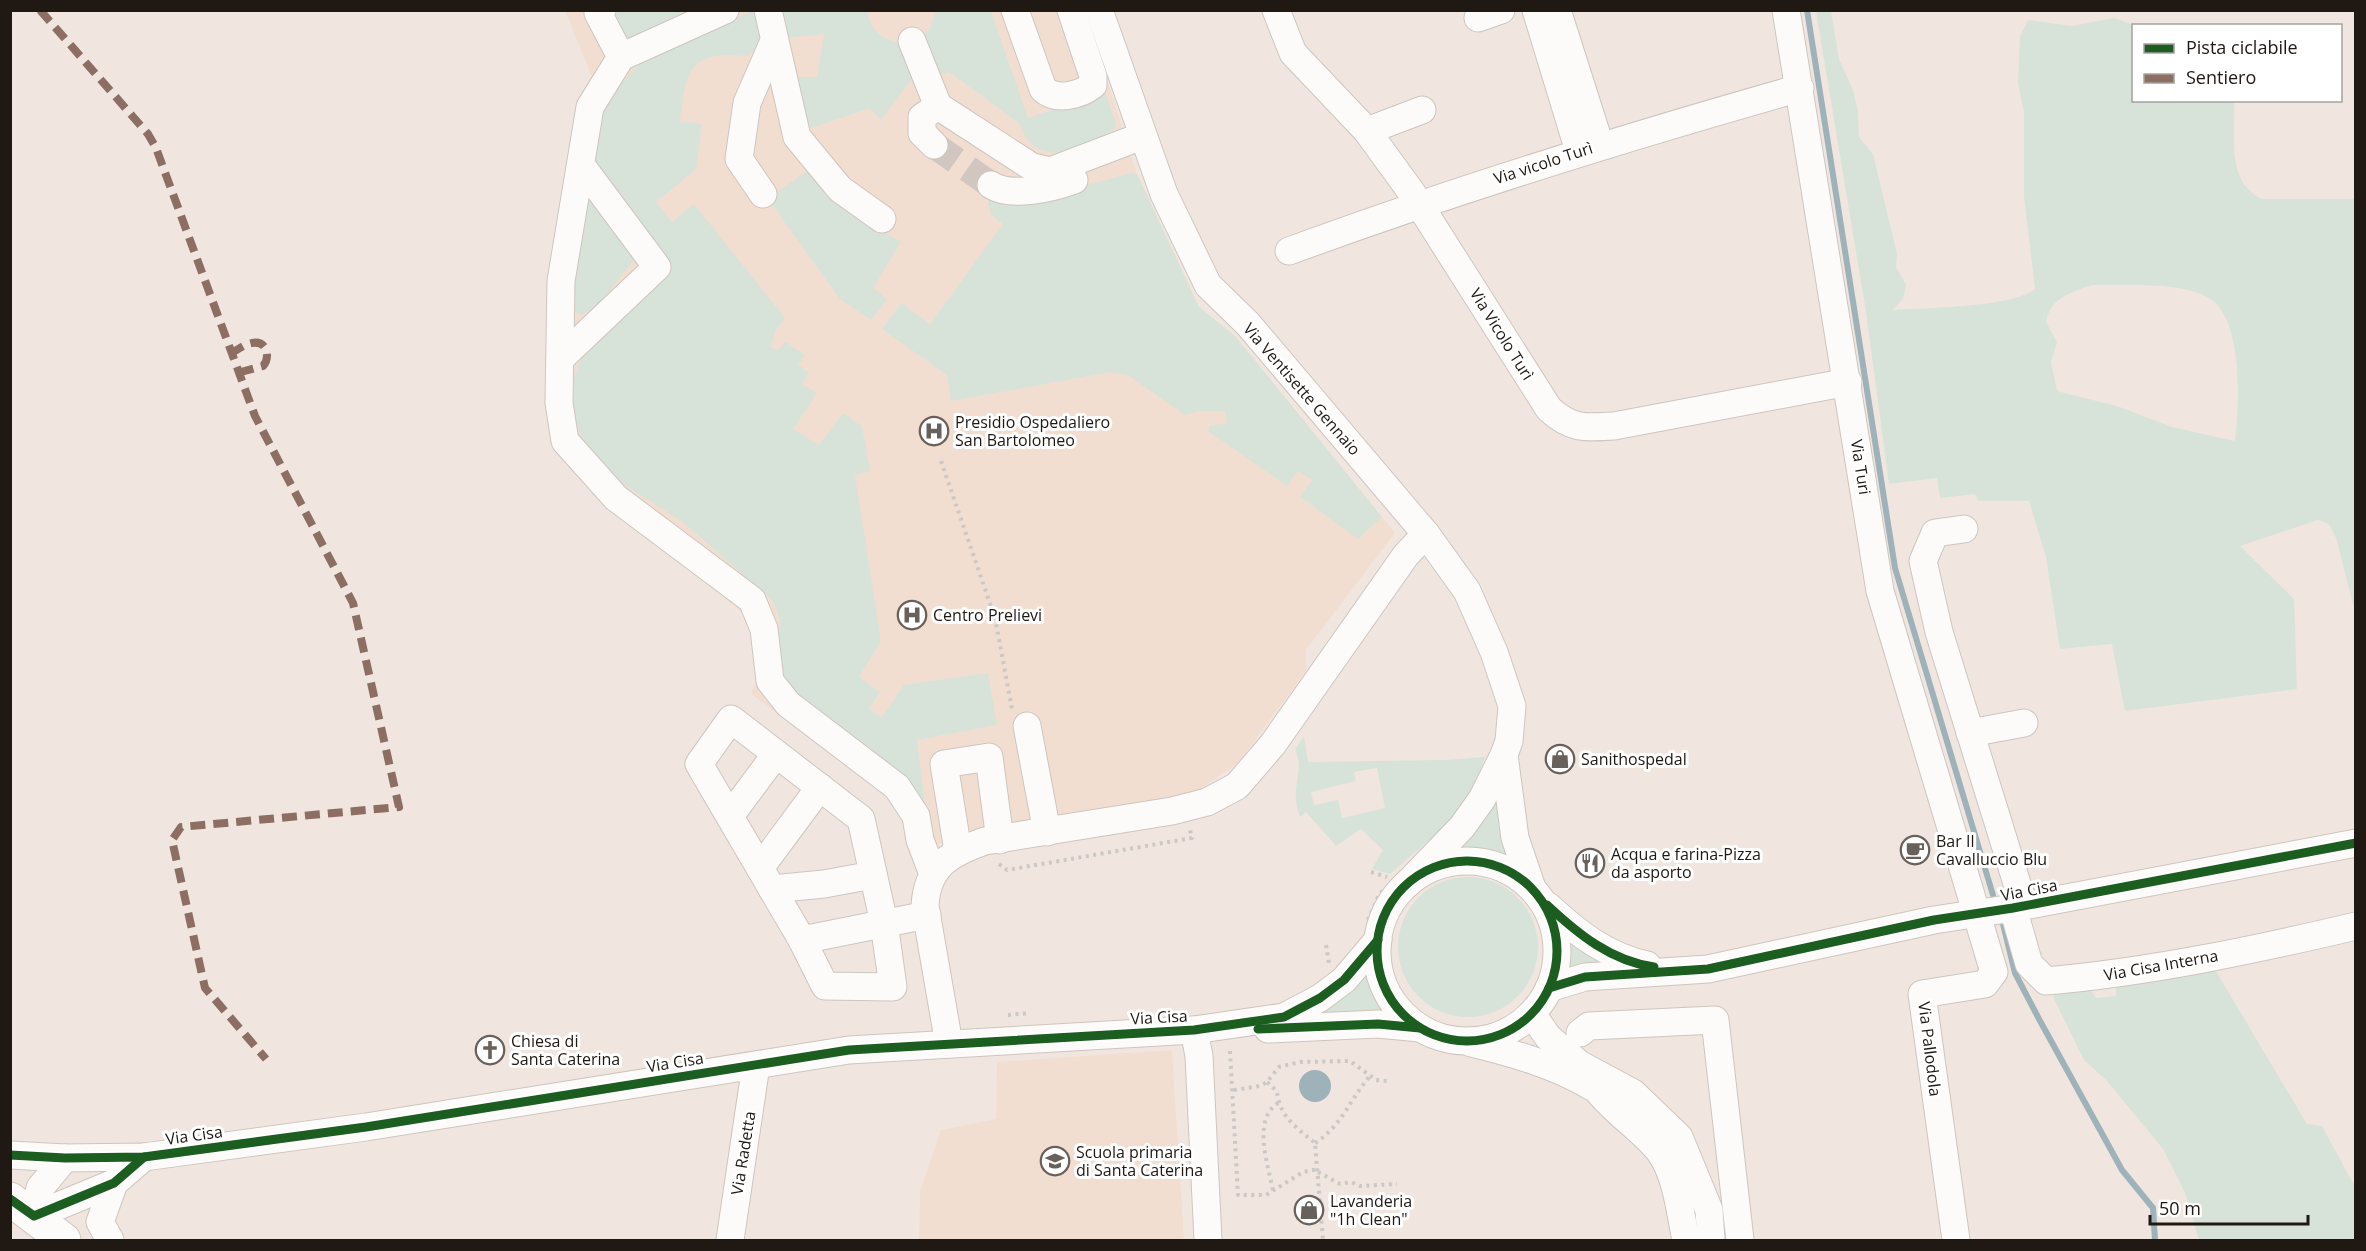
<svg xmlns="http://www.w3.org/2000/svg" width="2366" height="1251" font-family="'Open Sans',sans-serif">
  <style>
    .built { fill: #f2ded1 }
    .green { fill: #d7e3d8; fill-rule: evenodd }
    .water { fill: #9eb2ba }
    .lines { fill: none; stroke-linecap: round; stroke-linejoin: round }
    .stream { stroke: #9eb2ba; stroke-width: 6 }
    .minor-tunnel { stroke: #d2c7c0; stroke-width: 27; stroke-dasharray: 27 14; stroke-linecap: butt }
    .minor-casing { stroke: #cdc5bf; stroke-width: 29 }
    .major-casing { stroke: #cdc5bf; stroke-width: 35 }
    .path { stroke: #cbc8c6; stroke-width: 4; stroke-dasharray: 3 4.5; stroke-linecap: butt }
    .minor { stroke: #fdfbfa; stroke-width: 27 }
    .major { stroke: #fdfbfa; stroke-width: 33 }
    .quiet { stroke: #8d6e63; stroke-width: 8; stroke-dasharray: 15 8; stroke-linecap: butt }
    .cycleway-casing { stroke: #fff; stroke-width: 13 }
    .cycleway { stroke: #1b5e20; stroke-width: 9 }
    .labels { text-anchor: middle; stroke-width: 6; stroke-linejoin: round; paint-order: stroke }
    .street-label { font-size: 16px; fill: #1f1813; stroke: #fff }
    .poi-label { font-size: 16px; fill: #1f1813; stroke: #fff; text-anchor: start }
  </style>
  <rect width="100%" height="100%" fill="#f1e6df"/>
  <g class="built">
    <path d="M565,11h520l52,163 62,133 36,29 160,197 -89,117v21l-68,92 -42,29 -268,54 -24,-24 -11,-30 -32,-17 -110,-81 21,-55 -205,-177 -12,-181 41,-194z"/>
    <path d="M1172,1050l12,190h-265l1,-49 21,-61 55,-11 1,-57z"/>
  </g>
  <g class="green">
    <path d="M612,10l93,1 -80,37z"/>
    <path d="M751,11l8,4 1,32 -12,9c-59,-6 -62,14 -68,65l22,3 -6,45 -40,33 16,20 22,-18 91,114 -10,14 -4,15 6,3 9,-8 19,13 -7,10 11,8 -7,11 15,9 -24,36 26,16 24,-32 19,13 8,45 -15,4 26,166 -22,36 21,15 -11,17 13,8 22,-32 84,-12 9,52 -80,15 12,95 -13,-34 -108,-97 -22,-24 -7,-21 1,-39 -7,-19 -89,-78 -65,-42 -29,-24 -17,-40 1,-39 12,-33 84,-70 -83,-121 17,-51 37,-41z"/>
    <path d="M784,11h83c3,19 15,29 35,32l11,34 -32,43 -11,-12 -59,20 -18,-51h24l7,-43 -37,4z"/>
    <path d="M936,11h55l37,107 77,-27 11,33 -1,5c-33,19 -78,44 -96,-6l-70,-51 -14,4 -13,-40 8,-8z"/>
    <path d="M1816,11h15l8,48 14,31 5,21 1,26 14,17 24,100 -1,13 10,18 -3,14 -10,11c32,-2 120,-3 142,-21l-11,-93v-84l-6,-29 2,-47 8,-16 44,6 42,-8 20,7v75l100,1c1,34 -8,81 28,98h93v413l-19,-74 -7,-14 -11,-4 -78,26 54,53 3,90 -172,22 -13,-67 -52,5 -14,-92 -17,-56h-51l-3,-7 -35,4 -3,-20 -48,6 -23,-172zM2092,285c33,1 87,-4 117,13 35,21 30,108 26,143l-63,-14 -55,-21 -60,-15 -6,-29 6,-20 -11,-20c5,-25 24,-29 46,-37z"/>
    <path d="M811,168l42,47 48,27 -28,46 14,11 -16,21 -31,-21 -72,-100z"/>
    <path d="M1131,173l6,1 62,133 36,29 147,181 -24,22 -58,-42 12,-17 -14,-9 -11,15 -79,-55 2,-6 17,-1 -2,-13h-27l-13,4 -56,-39 -19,-4 -159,29 -4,-26 -65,-46 19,-26 29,21 73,-100 -12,-9 -4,-19 79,-2 24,-10z"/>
    <path d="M583,188l55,67 -42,52 -15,8 -8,-4z"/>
    <path d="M1304,737l4,25 138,-2 39,-3 -12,34 -21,29 -62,54 -18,-5 11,-19 -22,-21 -25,17 -30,-34 -6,5c-12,-29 6,-44 -5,-68zM1377,768l8,40 -43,10 -4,-18 -24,5 -3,-13 45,-11 -2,-9z"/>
    <path d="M1501,776l9,83c-20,-12 -35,-12 -58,-11z"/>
    <circle cx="1468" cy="947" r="70"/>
    <path d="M1569,937l52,30 -55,2z"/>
    <path d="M1366,961l9,28 23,30 -91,-5z"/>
    <path d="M2211,963l96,161 15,2 33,61v53h-156l-14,-47 -22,-44 -56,-68 -23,-21 -31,-63 3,-5 32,-6 8,12 20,-2v-15z"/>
  </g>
  <circle class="water" cx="1315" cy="1086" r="16"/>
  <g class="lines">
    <g class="stream">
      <path d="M1807,10l88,558 98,327"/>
      <path d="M2003,924l12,49 24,46 83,151 31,38 2,32"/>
    </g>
    <path class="minor-tunnel" d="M934,145l57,40"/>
    <g class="minor-casing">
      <g id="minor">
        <path d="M602,10l-4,3 23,44"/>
        <path d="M725,10l-104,47 -31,50 -29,174 -2,122 6,38 51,57 136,102 12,29 6,52 18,23 109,83 19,29 4,24 13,34"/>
        <path d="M768,10l29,127 43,52 42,30"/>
        <path d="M1015,10l28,79c13,12 36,7 50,-4v-9l-22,-66"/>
        <path d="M1099,10l65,184 44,91 40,39 178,210 41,57 27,61 18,54 -3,35 -5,14 -22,44 -20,28 -55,57"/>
        <path d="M1276,10l17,43 74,78 45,62 137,216c22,20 35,19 65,17l234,-44"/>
        <path d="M1536,10l43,141"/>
        <path d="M1557,10l43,135"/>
        <path d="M1786,10l94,581 114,381 -9,12 -63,10 34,246"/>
        <path d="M1478,18l23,-8"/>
        <path d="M912,41l26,65"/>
        <path d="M1367,131l55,-21"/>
        <path d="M934,145l-12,-12v-16l16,-11 94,61 18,4 92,-35"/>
        <path d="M991,185c20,13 61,3 83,-5"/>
        <path d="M763,194l-24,-35 8,-56 27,-62"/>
        <path d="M1289,251c169,-62 338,-114 511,-163"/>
        <path d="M560,359l97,-92 -76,-102"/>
        <path d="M1964,529l-29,4 -12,28 16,71 85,274"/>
        <path d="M731,719l130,100 23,104 9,64 -68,-1 -23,-46 -103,-176z"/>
        <path d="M1027,726l20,106"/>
        <path d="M1970,733l54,-10"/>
        <path d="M1504,755l11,83 17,50"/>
        <path d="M730,816l46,-62"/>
        <path d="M958,851l-14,-87 45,-7 11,83"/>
        <circle cx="1467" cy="951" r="90"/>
        <path d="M760,868l60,-81"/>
        <path d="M772,889l52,-5 49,-9"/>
        <path d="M1548,906c29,27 60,51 99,59"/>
        <path d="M2013,908l16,56 17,17c104,-9 208,-31 310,-55"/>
        <path d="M802,940l125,-25"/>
        <path d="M1549,988l36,-11 123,-8 226,-49 79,-12 343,-65"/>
        <path d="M1532,1014l16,23 31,27 54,29 46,44 30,73 2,30"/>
        <path d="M1268,1029l110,-5 42,4"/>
        <path d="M1194,1030l5,26 9,184"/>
        <path d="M1580,1033l9,-7 126,-6 25,220"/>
        <path d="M1471,1043c41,10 85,22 121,44"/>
        <path d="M949,1044l-24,-138c2,-40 25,-53 60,-65l187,-30 35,-9 30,-16 36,-42 133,-189 20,-21"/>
        <path d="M1598,1091c18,23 44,38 62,61 17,24 20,61 26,88"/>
        <path d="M10,1155l55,3 79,-1 222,-30 483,-77 345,-20 90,-13 36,-19 24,-18 34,-40"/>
        <path d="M34,1216l80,-33 30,-26"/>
        <path d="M34,1216l6,-28 25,-30"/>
        <path d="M110,1240l-10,-18 14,-39"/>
        <path d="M730,1240l26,-175"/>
      </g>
    </g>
    <g class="major-casing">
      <path id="major" d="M10,1199l54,41"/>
    </g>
    <g class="path">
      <path d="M941,461l54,157 17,91"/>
      <path d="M999,864l8,6 185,-32 -2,-8"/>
      <path d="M1371,872l16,5"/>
      <path d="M1368,920l10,-23 6,-8"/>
      <path d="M1326,945l3,18"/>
      <path d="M1008,1015l22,-2"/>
      <path d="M1230,1051l8,144h28l37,-23 15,-3"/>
      <path d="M1267,1082c14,12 8,10 14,25 6,15 22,26 34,36l8,97"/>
      <path d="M1234,1090l26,-4 7,-4 12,-15 21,-5 50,-1 26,19 11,1"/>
      <path d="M1315,1143c27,-17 35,-44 55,-67"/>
      <path d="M1318,1172l22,12 11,-2 9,4 37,-2"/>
      <path d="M1273,1190c-5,-25 -22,-73 7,-88"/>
    </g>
    <use href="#minor" class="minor"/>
    <use href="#major" class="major"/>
    <g class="quiet">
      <path d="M40,10l108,124 8,14 99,268 98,187 46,204 -218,20 -9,13 33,148 61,71"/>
      <path d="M230,354c7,-4 15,-10 22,-11 15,-3 19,14 11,23l-26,7"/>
    </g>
    <g class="cycleway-casing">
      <g id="cycleway">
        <circle cx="1467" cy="951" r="90"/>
        <path d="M1547,905c31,29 64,56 107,62"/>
        <path d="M1549,988l36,-11 123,-8 226,-49 79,-12 343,-65"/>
        <path d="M1258,1029l120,-5 42,4"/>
        <path d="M10,1155l55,3 79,-1 222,-30 483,-77 345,-20 90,-13 36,-19 24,-18 34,-40"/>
        <path d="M10,1199l24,17 80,-33 30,-26"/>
      </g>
    </g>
    <use href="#cycleway" class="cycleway"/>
  </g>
  <defs>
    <g id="hospital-ring" transform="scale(1.5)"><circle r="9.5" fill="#fff" stroke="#68605a" stroke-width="1.5"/><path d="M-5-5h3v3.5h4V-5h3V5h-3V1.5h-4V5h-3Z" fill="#68605a"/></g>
    <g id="shop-ring" transform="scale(1.5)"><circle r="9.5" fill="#fff" stroke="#68605a" stroke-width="1.5"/><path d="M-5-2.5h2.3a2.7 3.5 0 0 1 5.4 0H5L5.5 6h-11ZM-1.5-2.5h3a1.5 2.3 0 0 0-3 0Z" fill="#68605a"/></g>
    <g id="cafe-ring" transform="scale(1.5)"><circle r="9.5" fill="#fff" stroke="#68605a" stroke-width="1.5"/><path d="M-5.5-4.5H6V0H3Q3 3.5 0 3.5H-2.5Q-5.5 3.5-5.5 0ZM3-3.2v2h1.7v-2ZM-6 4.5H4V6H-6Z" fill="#68605a"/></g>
    <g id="restaurant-ring" transform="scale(1.5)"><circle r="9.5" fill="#fff" stroke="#68605a" stroke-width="1.5"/><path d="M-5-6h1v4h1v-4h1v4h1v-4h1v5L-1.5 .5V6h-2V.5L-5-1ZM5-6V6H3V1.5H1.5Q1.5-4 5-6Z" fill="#68605a"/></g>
    <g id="church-ring" transform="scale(1.5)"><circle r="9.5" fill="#fff" stroke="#68605a" stroke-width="1.5"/><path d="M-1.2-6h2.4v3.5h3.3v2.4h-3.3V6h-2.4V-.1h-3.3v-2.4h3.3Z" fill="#68605a"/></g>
    <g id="school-ring" transform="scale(1.5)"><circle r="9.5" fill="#fff" stroke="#68605a" stroke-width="1.5"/><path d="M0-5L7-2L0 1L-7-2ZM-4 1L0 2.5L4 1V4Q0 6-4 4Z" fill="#68605a"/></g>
  </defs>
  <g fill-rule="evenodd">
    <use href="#hospital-ring" x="934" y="431"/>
    <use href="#hospital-ring" x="912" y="615"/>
    <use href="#shop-ring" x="1560" y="759"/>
    <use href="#cafe-ring" x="1915" y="850"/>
    <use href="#restaurant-ring" x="1590" y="863"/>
    <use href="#church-ring" x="490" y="1050"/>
    <use href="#school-ring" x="1055" y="1161"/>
    <use href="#shop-ring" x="1309" y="1210"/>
  </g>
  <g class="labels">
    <g class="street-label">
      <text transform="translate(1543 163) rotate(-18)" y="6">Via vicolo Turì</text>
      <text transform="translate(1502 334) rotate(58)" y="6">Via Vicolo Turì</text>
      <text transform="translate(1302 389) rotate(49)" y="6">Via Ventisette Gennaio</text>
      <text transform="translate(1861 467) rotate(81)" y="6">Via Turi</text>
      <text transform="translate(2029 890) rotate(-11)" y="6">Via Cisa</text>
      <text transform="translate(2161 965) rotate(-10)" y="6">Via Cisa Interna</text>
      <text transform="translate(1159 1017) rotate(-3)" y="6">Via Cisa</text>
      <text transform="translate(1930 1049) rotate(83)" y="6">Via Pallodola</text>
      <text transform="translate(675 1062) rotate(-9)" y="6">Via Cisa</text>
      <text transform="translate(194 1135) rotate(-8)" y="6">Via Cisa</text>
      <text transform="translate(743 1153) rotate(-81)" y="6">Via Radetta</text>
    </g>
    <g class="poi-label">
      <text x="955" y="428">Presidio Ospedaliero<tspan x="955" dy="18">San Bartolomeo</tspan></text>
      <text x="933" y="621">Centro Prelievi</text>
      <text x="1581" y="765">Sanithospedal</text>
      <text x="1936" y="847">Bar Il<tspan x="1936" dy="18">Cavalluccio Blu</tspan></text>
      <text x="1611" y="860">Acqua e farina-Pizza<tspan x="1611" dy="18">da asporto</tspan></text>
      <text x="511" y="1047">Chiesa di<tspan x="511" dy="18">Santa Caterina</tspan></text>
      <text x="1076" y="1158">Scuola primaria<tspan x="1076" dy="18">di Santa Caterina</tspan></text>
      <text x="1330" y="1207">Lavanderia<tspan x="1330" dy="18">"1h Clean"</tspan></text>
    </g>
  </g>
  <rect width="2366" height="1251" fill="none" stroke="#1f1813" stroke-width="24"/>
  <rect x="2132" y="24" width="210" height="78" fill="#ffffff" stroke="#a5a3a1" stroke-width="1.5"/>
  <rect x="2144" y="44" width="30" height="9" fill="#1b5e20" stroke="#a5a3a1" stroke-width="1.5"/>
  <text x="2186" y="54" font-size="18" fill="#1f1813">Pista ciclabile</text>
  <rect x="2144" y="74" width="30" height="9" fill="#8d6e63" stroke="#a5a3a1" stroke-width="1.5"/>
  <text x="2186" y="84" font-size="18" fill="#1f1813">Sentiero</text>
  <path d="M2150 1215v9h158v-9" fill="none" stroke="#1f1813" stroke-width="3"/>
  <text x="2159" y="1215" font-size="18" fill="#1f1813" stroke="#ffffff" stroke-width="4.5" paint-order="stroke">50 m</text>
</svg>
